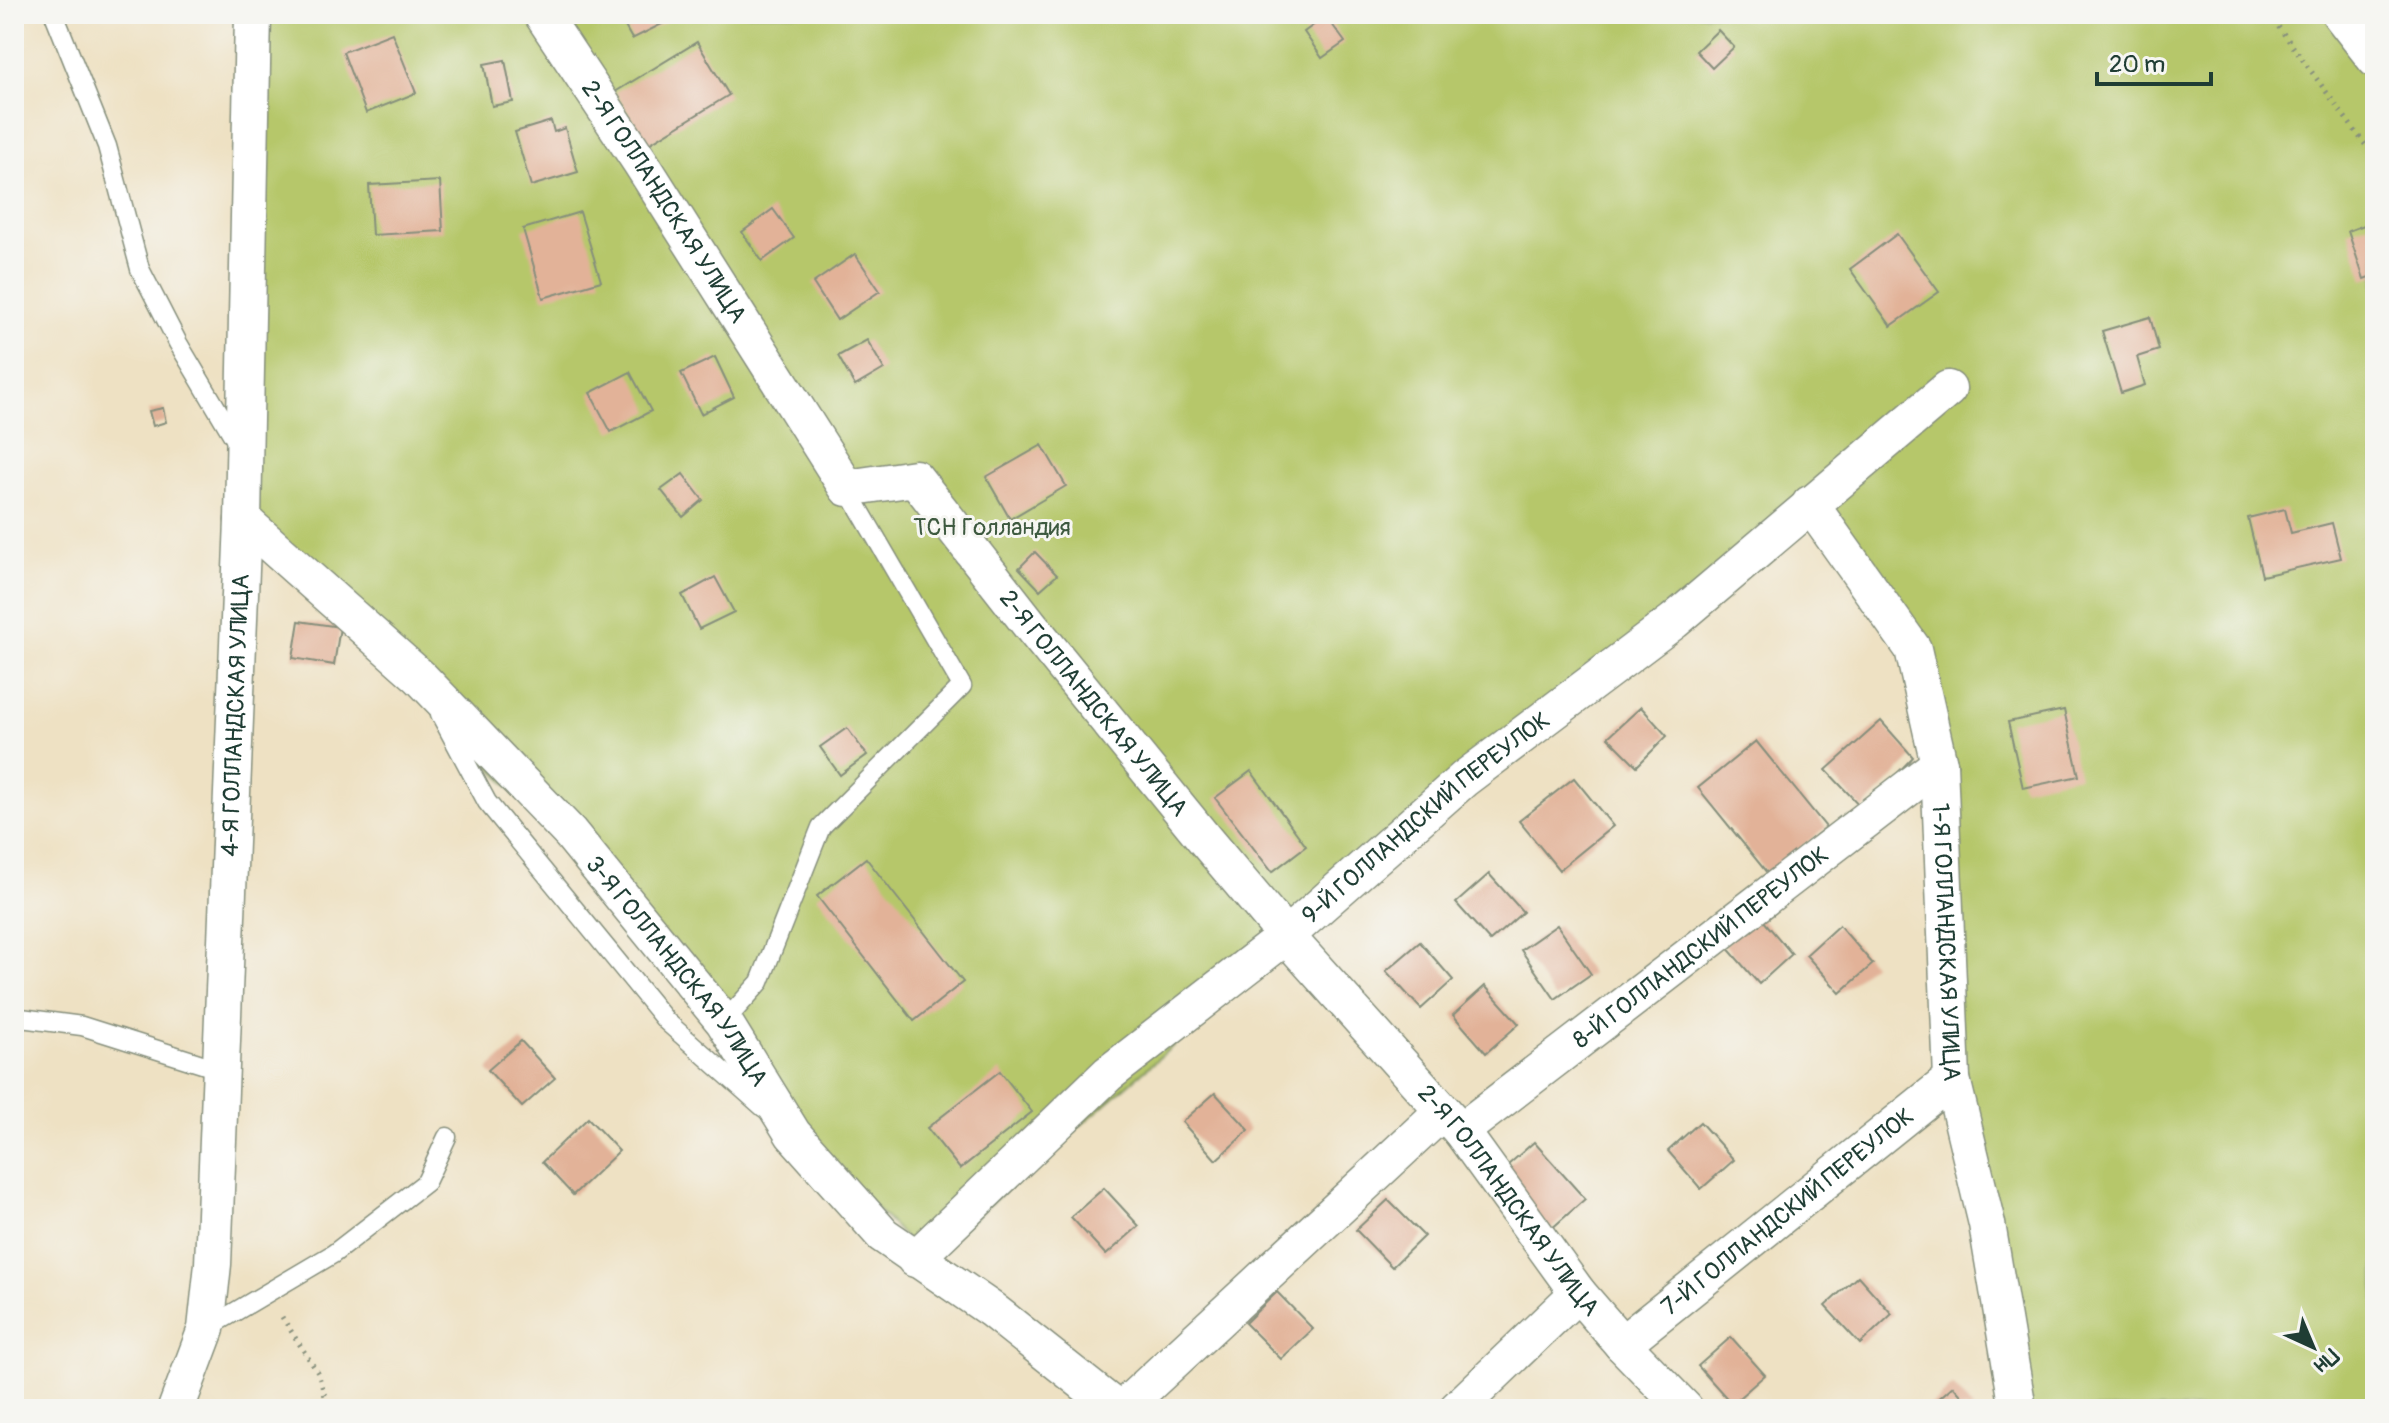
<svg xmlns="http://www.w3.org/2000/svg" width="2389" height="1423" font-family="Pangolin,sans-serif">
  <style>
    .green { fill: #b6c76a; stroke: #6a824f; stroke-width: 2 }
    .building { fill: #e2b298 }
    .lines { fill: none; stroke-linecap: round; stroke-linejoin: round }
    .service-casing { stroke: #868f7c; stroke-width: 21 }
    .minor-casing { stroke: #868f7c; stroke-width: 39 }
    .path { stroke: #868f7c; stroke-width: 5; stroke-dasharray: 2 6; stroke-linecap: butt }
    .service { stroke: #fff; stroke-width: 18 }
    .minor { stroke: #fff; stroke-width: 36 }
    .labels { text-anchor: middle; stroke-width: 6; stroke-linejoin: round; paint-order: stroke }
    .street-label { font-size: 24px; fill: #1f3d34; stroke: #f6f6f2 }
    .park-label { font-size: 24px; fill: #3d593f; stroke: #f6f6f2 }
  </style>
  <rect width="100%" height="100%" fill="#f6f6f2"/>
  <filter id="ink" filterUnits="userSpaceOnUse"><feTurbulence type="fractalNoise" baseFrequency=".0125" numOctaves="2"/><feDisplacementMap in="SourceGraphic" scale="16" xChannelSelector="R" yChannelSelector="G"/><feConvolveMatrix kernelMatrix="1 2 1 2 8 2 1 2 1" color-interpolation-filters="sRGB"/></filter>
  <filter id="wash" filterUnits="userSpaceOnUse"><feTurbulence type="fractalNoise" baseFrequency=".006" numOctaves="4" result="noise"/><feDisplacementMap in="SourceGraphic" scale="32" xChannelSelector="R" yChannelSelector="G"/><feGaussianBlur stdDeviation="1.8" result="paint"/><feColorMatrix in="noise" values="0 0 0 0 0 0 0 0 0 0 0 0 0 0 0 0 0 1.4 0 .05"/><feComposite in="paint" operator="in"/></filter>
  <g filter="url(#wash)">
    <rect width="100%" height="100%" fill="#eee1c3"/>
    <path class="green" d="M260,14h2115v1395h-355l-63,-368 -40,-396 -107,-132 -525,436 -359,310 -127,-129 -63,-104 -485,-511z"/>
    <g id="blocks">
      <g class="building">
        <path d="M618,14h49l3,6 -38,19z"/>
        <path d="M1326,16l19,26 -23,16 -18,-26z"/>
        <path d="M1718,30l16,17 -22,21 -16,-17z"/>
        <path d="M392,33l24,60 -50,20 -23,-61z"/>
        <path d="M697,42l32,53 -82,50 -32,-53z"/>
        <path d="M505,60l8,42 -21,4 -8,-42z"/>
        <path d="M551,121l3,11 11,-4 13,44 -47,14 -16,-54z"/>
        <path d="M440,181l3,50 -71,4 -3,-50z"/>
        <path d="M773,209l21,29 -32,23 -20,-29z"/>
        <path d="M580,212l21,69 -58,17 -20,-69z"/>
        <path d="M2375,221v54l-11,4 -16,-48z"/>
        <path d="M1897,234l42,58 -48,34 -41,-57z"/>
        <path d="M855,254l25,37 -43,29 -24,-37z"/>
        <path d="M2150,317l9,33 -22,7 8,28 -24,8 -19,-62z"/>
        <path d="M867,340l17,29 -29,17 -17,-30z"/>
        <path d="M715,357l19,40 -33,17 -20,-41z"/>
        <path d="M630,372l21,39 -40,21 -21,-39z"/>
        <path d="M163,408l3,14 -13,4 -4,-15z"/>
        <path d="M1042,445l24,41 -56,33 -24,-42z"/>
        <path d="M683,474l20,26 -20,17 -22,-27z"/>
        <path d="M2285,509l6,24 41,-10 9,35 -79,18 -14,-58z"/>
        <path d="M1035,552l22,23 -17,15 -21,-22z"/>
        <path d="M715,577l19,35 -35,17 -17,-34z"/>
        <path d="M299,621l41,6 -6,38 -41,-7z"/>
        <path d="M1641,707l26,29 -30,30 -29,-29z"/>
        <path d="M2064,710l15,66 -56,12 -15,-66z"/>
        <path d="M1881,721l32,36 -50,52 -37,-39z"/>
        <path d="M847,728l20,27 -27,20 -20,-28z"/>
        <path d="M1756,741l70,86 -58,47 -70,-86z"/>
        <path d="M1251,771l55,75 -34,26 -57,-74z"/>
        <path d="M1574,778l39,48 -54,44 -40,-49z"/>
        <path d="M866,858l97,124 -49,39 -97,-125z"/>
        <path d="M1489,874l34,38 -33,29 -34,-38z"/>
        <path d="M1757,913l35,41 -33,30 -34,-39z"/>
        <path d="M1557,925l34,49 -36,25 -34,-49z"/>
        <path d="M1839,925l34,39 -33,29 -34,-38z"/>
        <path d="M1420,942l33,38 -32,29 -35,-38z"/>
        <path d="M1485,986l34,38 -33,29 -33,-38z"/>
        <path d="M521,1041l34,37 -33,29 -34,-37z"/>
        <path d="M1000,1071l32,41 -72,57 -33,-41z"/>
        <path d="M1215,1093l34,37 -33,30 -34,-38z"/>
        <path d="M588,1118l31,33 -46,44 -31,-33z"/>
        <path d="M1700,1122l34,38 -33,29 -33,-38z"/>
        <path d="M1534,1142l51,57 -35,31 -51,-57z"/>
        <path d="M1104,1188l35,38 -33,29 -35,-38z"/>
        <path d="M1388,1200l36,36 -32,31 -36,-37z"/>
        <path d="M1858,1276l34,38 -32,30 -35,-38z"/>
        <path d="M1277,1292l36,37 -32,30 -36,-36z"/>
        <path d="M1731,1337l34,38 -33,29 -34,-38z"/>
        <path d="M1953,1386l20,23h-46z"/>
      </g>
    </g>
  </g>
  <g filter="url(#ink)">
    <use href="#blocks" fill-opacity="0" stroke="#868f7c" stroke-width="2"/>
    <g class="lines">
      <g class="service-casing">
        <g id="service">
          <path d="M54,14l53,132 33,123 38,74 61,103"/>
          <path d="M440,714l47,88 179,219 98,87"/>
          <path d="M14,1019l7,-1 61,8 139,44"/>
          <path d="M724,1022l36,-40 61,-155 141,-141 -115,-198"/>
          <path d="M206,1329l127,-75 93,-72 21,-45"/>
        </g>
      </g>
      <g class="minor-casing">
        <g id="minor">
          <path id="s1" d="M542,14l99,149 206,325 68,-10 115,147 176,216 80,95 175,195 117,162 44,51 63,65"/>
          <path d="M2340,14l35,45"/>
          <path id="s2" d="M1810,504l103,145 26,115 13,315 35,145 31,185"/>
          <path id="s3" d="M243,520l177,157 150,156 154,189 69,112 90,101 109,75 125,99"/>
          <path id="s4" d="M1461,1131l478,-367"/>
          <path id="s5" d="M915,1259l193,-185 178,-138 178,-157 210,-158 274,-232"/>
          <path id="s6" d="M1622,1344l330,-265"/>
          <path id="s7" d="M176,1409l30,-80 7,-65 30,-744 10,-506"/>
          <path d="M1122,1409l321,-298"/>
          <path d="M1457,1409l121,-116"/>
        </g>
      </g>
      <g class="path">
        <path d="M2269,14l106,144"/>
        <path d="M282,1317l36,56 11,36"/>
      </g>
      <use href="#service" class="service"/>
      <use href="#minor" class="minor"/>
    </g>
  </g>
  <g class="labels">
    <g class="street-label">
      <text dy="8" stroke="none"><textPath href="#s1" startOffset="224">2-Я ГОЛЛАНДСКАЯ УЛИЦА</textPath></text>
      <text dy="8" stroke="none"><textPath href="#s1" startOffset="920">2-Я ГОЛЛАНДСКАЯ УЛИЦА</textPath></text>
      <text dy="8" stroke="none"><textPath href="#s7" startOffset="700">4-Я ГОЛЛАНДСКАЯ УЛИЦА</textPath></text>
      <text dy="8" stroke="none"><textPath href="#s5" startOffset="676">9-Й ГОЛЛАНДСКИЙ ПЕРЕУЛОК</textPath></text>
      <text dy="8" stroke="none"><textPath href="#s2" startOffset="474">1-Я ГОЛЛАНДСКАЯ УЛИЦА</textPath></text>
      <text dy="8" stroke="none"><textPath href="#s4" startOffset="302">8-Й ГОЛЛАНДСКИЙ ПЕРЕУЛОК</textPath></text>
      <text dy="8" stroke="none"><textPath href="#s3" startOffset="628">3-Я ГОЛЛАНДСКАЯ УЛИЦА</textPath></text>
      <text dy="8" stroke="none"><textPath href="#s1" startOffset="1568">2-Я ГОЛЛАНДСКАЯ УЛИЦА</textPath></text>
      <text dy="8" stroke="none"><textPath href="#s6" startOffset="212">7-Й ГОЛЛАНДСКИЙ ПЕРЕУЛОК</textPath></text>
    </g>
    <g class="park-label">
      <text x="992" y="535">ТСН Голландия</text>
    </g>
  </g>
  <rect width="2389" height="1423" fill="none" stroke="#f6f6f2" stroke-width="48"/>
  <g transform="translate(2313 1347) rotate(136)" stroke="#f6f6f2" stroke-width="6" paint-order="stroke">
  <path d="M0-6L14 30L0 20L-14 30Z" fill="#1f3d34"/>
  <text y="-12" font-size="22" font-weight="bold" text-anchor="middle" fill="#1f3d34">Пн</text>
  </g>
  <path d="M2097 72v12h114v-12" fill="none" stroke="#1f3d34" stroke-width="4"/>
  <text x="2109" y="72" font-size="24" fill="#1f3d34" stroke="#f6f6f2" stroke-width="6" paint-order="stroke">20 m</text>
</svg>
